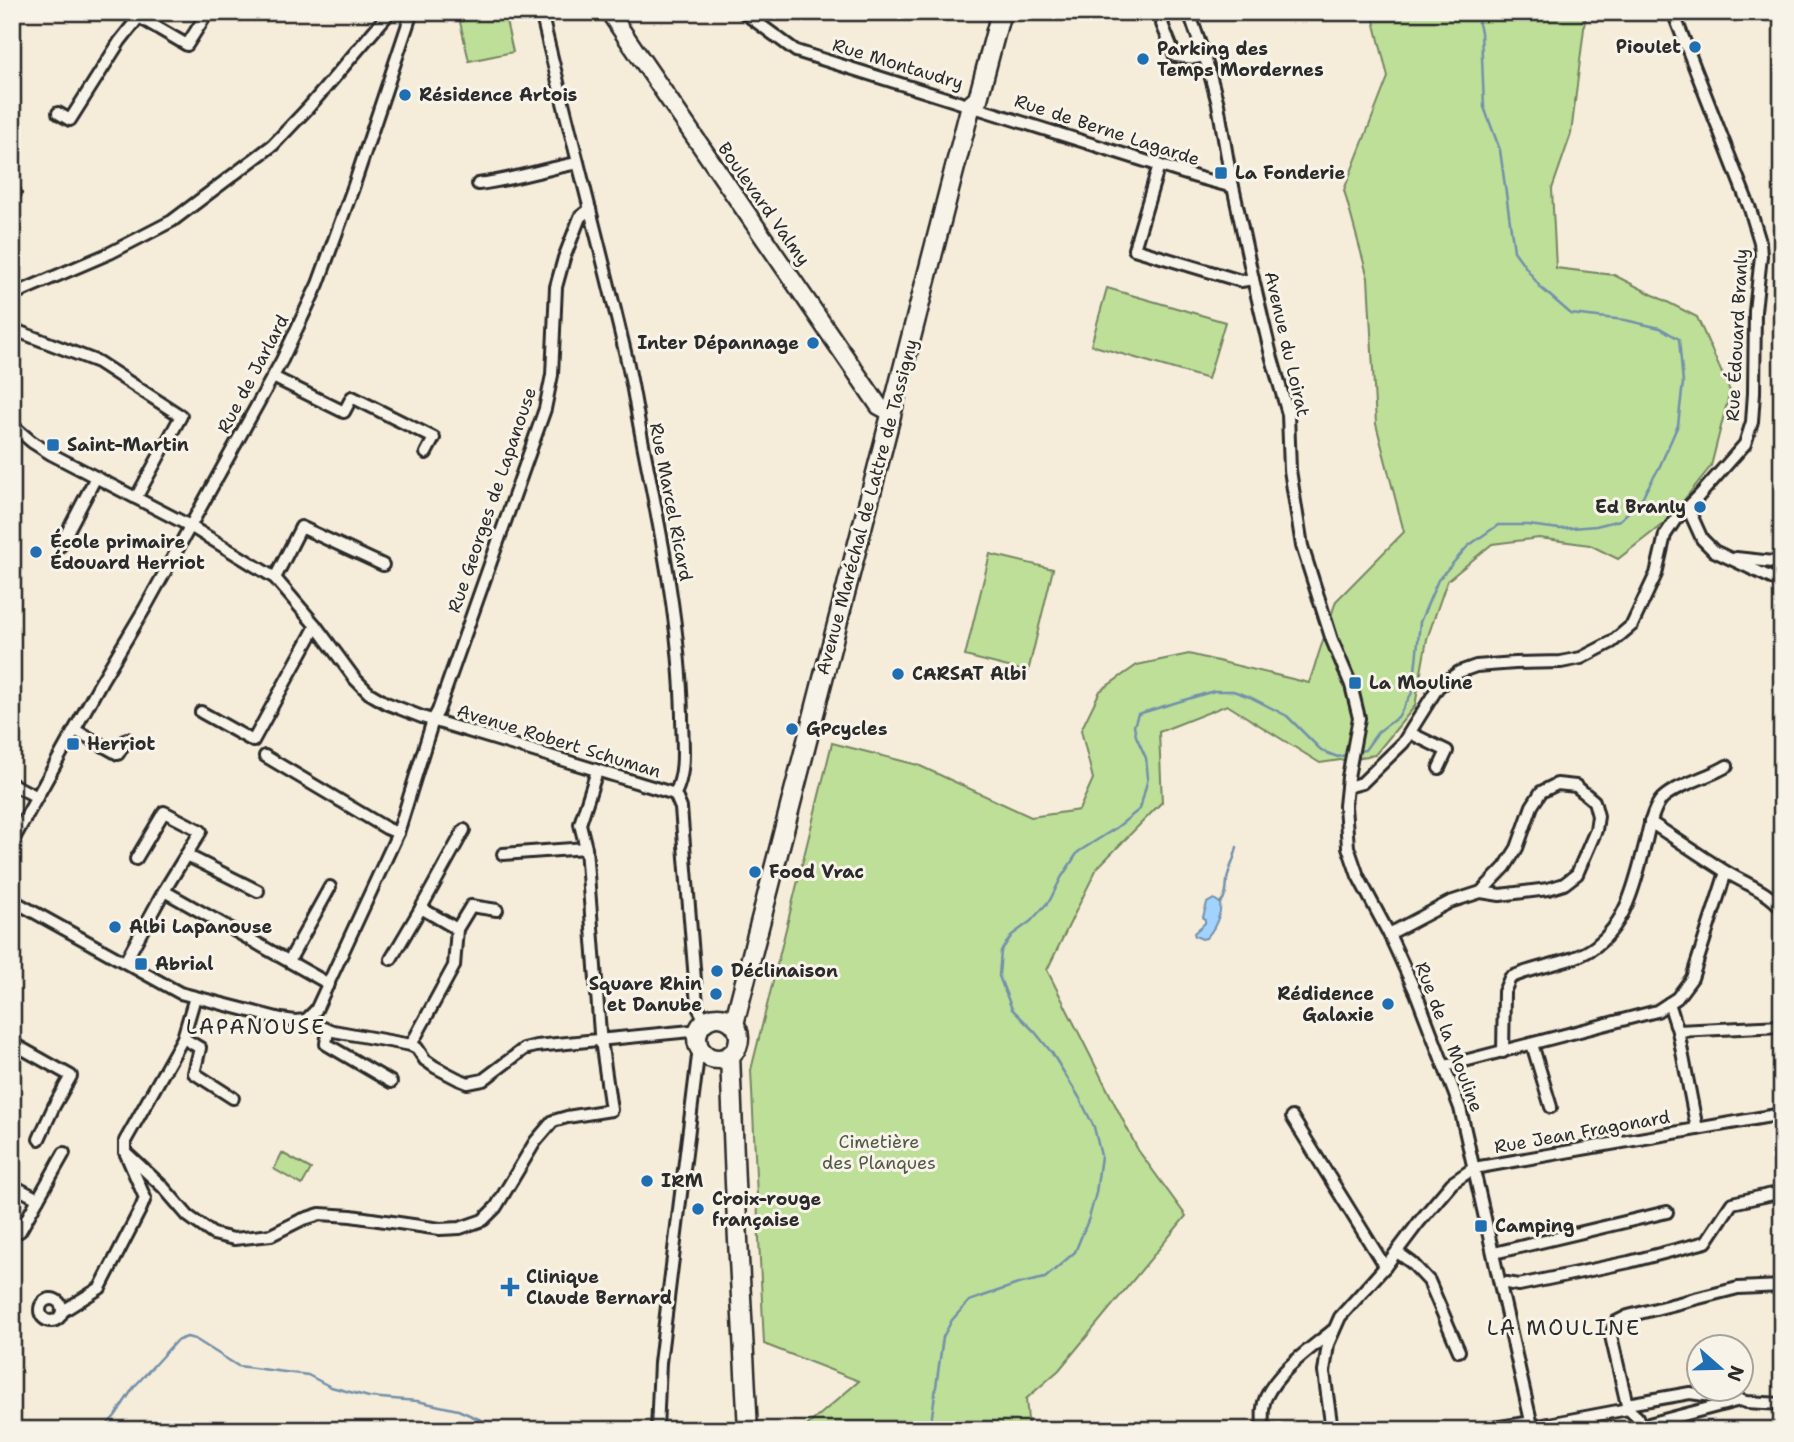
<svg xmlns="http://www.w3.org/2000/svg" width="1794" height="1442" font-family="'Shantell Sans',sans-serif">
  <style>
    .green { fill: #bedf98; stroke: #748562; stroke-width: 2 }
    .water { fill: #a2d3ff; stroke: #7290aa; stroke-width: 2 }
    .lines { fill: none; stroke-linecap: round; stroke-linejoin: round }
    .stream { stroke: #7290aa; stroke-width: 2.5 }
    .minor-casing { stroke: #2b2b2b; stroke-width: 16 }
    .secondary-casing { stroke: #2b2b2b; stroke-width: 21 }
    .primary-casing { stroke: #2b2b2b; stroke-width: 23 }
    .minor { stroke: #f7f3e8; stroke-width: 10 }
    .secondary { stroke: #f7f3e8; stroke-width: 16 }
    .primary { stroke: #f7f3e8; stroke-width: 18 }
    .poi-dot { fill: #1f6fb2; stroke: #f7f3e8; stroke-width: 2.5 }
    .labels { text-anchor: middle; stroke-width: 6; stroke-linejoin: round; paint-order: stroke }
    .poi-label { font-size: 18px; font-weight: bold; fill: #2b2b2b; stroke: #f7f3e8; text-anchor: start }
    .street-label { font-size: 18px; fill: #2b2b2b; stroke: #f7f3e8 }
    .park-label { font-size: 18px; fill: #505846; stroke: #f7f3e8 }
    .quarter-label { font-size: 21px; letter-spacing: 2px; fill: #2b2b2b; stroke: #f7f3e8 }
  </style>
  <rect width="100%" height="100%" fill="#f6ecda"/>
  <filter id="ink" filterUnits="userSpaceOnUse"><feTurbulence type="fractalNoise" baseFrequency=".0143" numOctaves="2"/><feDisplacementMap in="SourceGraphic" scale="14" xChannelSelector="R" yChannelSelector="G"/><feConvolveMatrix kernelMatrix="1 2 1 2 8 2 1 2 1" color-interpolation-filters="sRGB"/></filter>
  <g filter="url(#ink)">
    <g class="green">
      <path d="M463,12h41l9,40 -44,9 -9,-39 5,-3z"/>
      <path d="M1372,12h214l-15,122 -19,55 4,79 58,7 83,42 33,74 -19,75 -43,54 -50,39 -28,-14 -51,-7 -47,6 -45,37 -20,58 -12,67 -40,49 -55,8 -93,-58 -68,27 3,70 -65,66 -50,102 91,180 48,66 -127,154 -33,29 3,31h-227l57,-49 -95,-37 -13,-274 81,-327 86,22 113,52 48,-7 14,-31 -12,-49 19,-39 37,-26 52,-11 120,29 27,-82 68,-69 -28,-108 -8,-146 -24,-88 44,-113z"/>
      <path d="M1107,288l118,34 -17,57 -117,-34z"/>
      <path d="M990,554l63,15 -25,103 -63,-16z"/>
      <path d="M282,1153l29,16 -9,16 -28,-16z"/>
    </g>
    <path class="water" d="M1214,899l6,4c2,11 -6,27 -14,35l-4,1 -7,-3 -1,-3 11,-10v-3l-2,-3 4,-14z"/>
    <g class="lines">
      <g class="stream">
        <path d="M1355,752l10,-2 13,-18 20,-15 15,-26 7,-69 18,-42 30,-34 30,-21h30l32,4 36,-3 24,-6 20,-19 19,-33 19,-43 5,-42 -4,-44 -19,-11 -35,-8 -54,-6 -31,-27 -26,-36 -14,-101 -16,-43 -3,-75 -5,-20"/>
        <path d="M1220,903c9,-9 5,-17 8,-28 3,-10 7,-18 9,-28"/>
        <path d="M39,1430l65,-2 11,-12 19,-29 42,-46 11,-4 8,2 43,27 70,9 23,12 38,10 48,4 41,9 23,10 30,10"/>
        <path d="M930,1430l13,-93 9,-17 17,-19 49,-17 27,-6 30,-26 14,-34 7,-25 5,-37 -7,-29 -15,-30 -27,-44 -17,-21 -23,-23 -13,-33 2,-25 11,-16 19,-14 19,-21 11,-22 17,-26 38,-24 24,-19 8,-31 -2,-20 -10,-22 -2,-10 4,-12 76,-23h19l17,6 37,19 35,35 16,6 11,-3"/>
      </g>
      <g class="minor-casing">
        <g id="minor">
          <path d="M541,12c27,115 58,229 85,344 7,29 11,59 17,88 18,90 37,180 39,272 0,26 5,54 -7,78l6,14 16,197 8,16"/>
          <path d="M743,12l53,39 400,126 37,10"/>
          <path d="M1171,12l-5,1 -4,11 13,32 19,2 10,-2"/>
          <path d="M1189,12l19,55 10,37 11,64 24,111 18,76 17,59 2,56 12,76 30,94 19,45 8,33 -11,59 -3,29 3,41 10,29 31,58 27,59 44,115 73,322"/>
          <path d="M58,113l12,7 50,-79 19,-24 48,28 21,-33"/>
          <path d="M1159,165l-25,84 107,32 12,-2"/>
          <path d="M478,184c34,-4 66,-15 100,-21"/>
          <path d="M12,188l3,5 -3,2"/>
          <path d="M12,295l98,-42 62,-32 101,-76 36,-38 81,-95"/>
          <path d="M12,329l86,33 83,54 -45,82"/>
          <path d="M273,377l71,35 8,-15 82,41 -8,15"/>
          <path d="M12,425l20,17 19,12 139,72 85,52 41,48 39,53 14,14 17,10 36,14 253,77"/>
          <path d="M1688,508l14,31 12,12 68,32"/>
          <path d="M60,546l36,-69"/>
          <path d="M1736,558l46,5"/>
          <path d="M275,578l26,-51 82,38"/>
          <path d="M201,712l52,29 63,-115"/>
          <path d="M75,730l43,24 9,-15"/>
          <path d="M1410,733l37,18 -8,17"/>
          <path d="M265,756l121,72 12,5"/>
          <path d="M12,784l25,13"/>
          <path d="M1347,787l15,-4 41,-40 35,-56 21,-15 17,-6 39,-3 46,-1 20,-4 31,-16 20,-17 24,-51 9,-39 10,-15 24,-24 46,-52 7,-22 2,-29 1,-82 6,-55 -1,-14 -10,-33 -77,-197"/>
          <path d="M1650,822c25,16 49,33 73,48 20,13 44,20 59,39"/>
          <path d="M12,842l89,-160 44,-74 137,-248 36,-76 35,-96 59,-176"/>
          <path d="M503,854l83,-6"/>
          <path d="M136,859l28,-47 37,19 -15,24"/>
          <path d="M164,891l165,93"/>
          <path d="M12,900l168,93 101,26 14,2 11,-1 10,-10 82,-177 35,-113 5,-9 107,-302 7,-34 4,-88 8,-29 16,-41 10,-8"/>
          <path d="M421,908l43,-78"/>
          <path d="M1389,934l61,-32 31,-10 19,3 48,-6 16,-5 13,-10 19,-44 2,-14 -4,-15 -18,-15 -19,-2 -16,8 -9,14 -15,42 -12,19 -24,25"/>
          <path d="M391,959l30,-51 36,21"/>
          <path d="M289,961l41,-74"/>
          <path d="M125,962l39,-71 22,-36 72,36"/>
          <path d="M1669,1003l9,28 19,98"/>
          <path d="M306,1020l22,10 83,15 6,3 8,12 10,7 23,12 10,4 15,-3 41,-31 12,-3 155,-15 6,1"/>
          <path d="M328,1030l-2,14 65,38"/>
          <path d="M1678,1031l104,-5"/>
          <path d="M183,1038l17,10 -6,25 39,25"/>
          <path d="M12,1043l59,33 -17,30 -15,33"/>
          <path d="M1532,1044l19,63"/>
          <path d="M411,1045l43,-79 3,-37 14,-23 26,4"/>
          <path d="M1503,1052l1,-60 6,-14c26,-13 63,-14 86,-32 32,-25 40,-67 50,-105 3,-13 6,-29 14,-40 10,-14 50,-24 67,-35"/>
          <path d="M1445,1066l212,-55 20,-13 15,-20 34,-106"/>
          <path d="M1292,1117l93,150"/>
          <path d="M125,1152l38,35 25,29 25,18 21,5 37,-4 30,-15 19,-6 31,2 89,13 20,-1 23,-8 13,-13 39,-65 18,-21 14,-4 44,-7 -11,-77 -14,-185 -6,-24 17,-53"/>
          <path d="M12,1185l26,14 26,-46"/>
          <path d="M12,1227l8,4 18,-32"/>
          <path d="M1397,1252l15,11 17,18 30,70"/>
          <path d="M1494,1253l173,-41"/>
          <path d="M1501,1284l6,-1 12,2 110,-23 77,-20 26,-39 50,-11"/>
          <circle cx="51" cy="1310" r="11"/>
          <path d="M63,1311l37,-23 41,-80 4,-10 -20,-46v-11l58,-103 12,-41"/>
          <path d="M1627,1404l63,-11 44,6"/>
          <path d="M1628,1409l-17,-73 5,-14 12,-6 110,-28 44,-2"/>
          <path d="M657,1430l3,-67 39,-315"/>
          <path d="M1263,1430c0,-11 -2,-23 3,-33 13,-27 43,-47 66,-66"/>
          <path d="M1332,1430l-8,-58 4,-28 12,-27 45,-50 34,-45 33,-39 22,-15 308,-54"/>
          <path d="M1480,1430l46,-7 12,3 90,-17 9,8 4,9 99,-26 6,2 36,2"/>
        </g>
      </g>
      <g class="secondary-casing">
        <path id="secondary" d="M609,12l270,394 13,7"/>
      </g>
      <g class="primary-casing">
        <g id="primary">
          <circle cx="718" cy="1038" r="21"/>
          <path d="M734,1024l237,-919 7,-6 23,-87"/>
          <path d="M730,1055l5,128 13,247"/>
        </g>
      </g>
      <use href="#minor" class="minor"/>
      <use href="#secondary" class="secondary"/>
      <use href="#primary" class="primary"/>
    </g>
  </g>
  <g class="poi-dot">
    <circle cx="1695" cy="47" r="7"/>
    <circle cx="1143" cy="59" r="7"/>
    <circle cx="405" cy="95" r="7"/>
    <rect x="1214" y="166" width="14" height="14" rx="3.5"/>
    <circle cx="813" cy="343" r="7"/>
    <rect x="46" y="438" width="14" height="14" rx="3.5"/>
    <circle cx="1700" cy="507" r="7"/>
    <circle cx="36" cy="552" r="7"/>
    <circle cx="898" cy="674" r="7"/>
    <rect x="1348" y="676" width="14" height="14" rx="3.5"/>
    <circle cx="792" cy="729" r="7"/>
    <rect x="66" y="737" width="14" height="14" rx="3.5"/>
    <circle cx="755" cy="872" r="7"/>
    <circle cx="115" cy="927" r="7"/>
    <rect x="134" y="957" width="14" height="14" rx="3.5"/>
    <circle cx="717" cy="971" r="7"/>
    <circle cx="716" cy="994" r="7"/>
    <circle cx="1388" cy="1004" r="7"/>
    <circle cx="647" cy="1181" r="7"/>
    <circle cx="698" cy="1209" r="7"/>
    <rect x="1474" y="1219" width="14" height="14" rx="3.5"/>
    <path d="M506.5 1276.5h7v7h7v7h-7v7h-7v-7h-7v-7h7z"/>
  </g>
  <g class="labels">
    <g class="poi-label">
      <text x="1681" y="53" text-anchor="end">Pioulet</text>
      <text x="1157" y="55">Parking des<tspan x="1157" dy="21">Temps Mordernes</tspan></text>
      <text x="419" y="101">Résidence Artois</text>
      <text x="1235" y="179">La Fonderie</text>
      <text x="799" y="349" text-anchor="end">Inter Dépannage</text>
      <text x="67" y="451">Saint-Martin</text>
      <text x="1686" y="513" text-anchor="end">Ed Branly</text>
      <text x="50" y="548">École primaire<tspan x="50" dy="21">Édouard Herriot</tspan></text>
      <text x="912" y="680">CARSAT Albi</text>
      <text x="1369" y="689">La Mouline</text>
      <text x="806" y="735">GPcycles</text>
      <text x="87" y="750">Herriot</text>
      <text x="769" y="878">Food Vrac</text>
      <text x="129" y="933">Albi Lapanouse</text>
      <text x="155" y="970">Abrial</text>
      <text x="731" y="977">Déclinaison</text>
      <text x="702" y="990" text-anchor="end">Square Rhin<tspan x="702" dy="21">et Danube</tspan></text>
      <text x="1374" y="1000" text-anchor="end">Rédidence<tspan x="1374" dy="21">Galaxie</tspan></text>
      <text x="661" y="1187">IRM</text>
      <text x="712" y="1205">Croix-rouge<tspan x="712" dy="21">française</tspan></text>
      <text x="1495" y="1232">Camping</text>
      <text x="526" y="1283">Clinique<tspan x="526" dy="21">Claude Bernard</tspan></text>
    </g>
    <g class="street-label">
      <text transform="translate(898 64) rotate(17)" y="6">Rue Montaudry</text>
      <text transform="translate(1107 130) rotate(18)" y="6">Rue de Berne Lagarde</text>
      <text transform="translate(764 204) rotate(55)" y="6">Boulevard Valmy</text>
      <text transform="translate(1737 335) rotate(-87)" y="6">Rue Édouard Branly</text>
      <text transform="translate(1287 344) rotate(77)" y="6">Avenue du Loirat</text>
      <text transform="translate(253 374) rotate(-62)" y="6">Rue de Jarlard</text>
      <text transform="translate(492 500) rotate(-71)" y="6">Rue Georges de Lapanouse</text>
      <text transform="translate(671 502) rotate(79)" y="6">Rue Marcel Ricard</text>
      <text transform="translate(867 507) rotate(-75)" y="6">Avenue Maréchal de Lattre de Tassigny</text>
      <text transform="translate(559 741) rotate(17)" y="6">Avenue Robert Schuman</text>
      <text transform="translate(1449 1037) rotate(69)" y="6">Rue de la Mouline</text>
      <text transform="translate(1582 1132) rotate(-10)" y="6">Rue Jean Fragonard</text>
    </g>
    <g class="park-label">
      <text x="879" y="1148">Cimetière<tspan x="879" dy="21">des Planques</tspan></text>
    </g>
    <g class="quarter-label">
      <text x="256" y="1034">LAPANOUSE</text>
      <text x="1564" y="1335">LA MOULINE</text>
    </g>
  </g>
  <rect width="1794" height="1442" fill="none" stroke="#f7f3e8" stroke-width="42"/>
  <rect x="21" y="21" width="1752" height="1400" fill="none" stroke="#2b2b2b" stroke-width="2.5" filter="url(#ink)"/>
  <g transform="translate(1720 1368) rotate(110)"><circle r="33" fill="#f7f3e8" stroke="#a5a39c" stroke-width="2"/>
  <path d="M0-5L12 26L0 18L-12 26Z" fill="#1f6fb2"/>
  <text y="-10" font-size="19" font-weight="bold" text-anchor="middle" fill="#2b2b2b">N</text>
  </g>
</svg>
